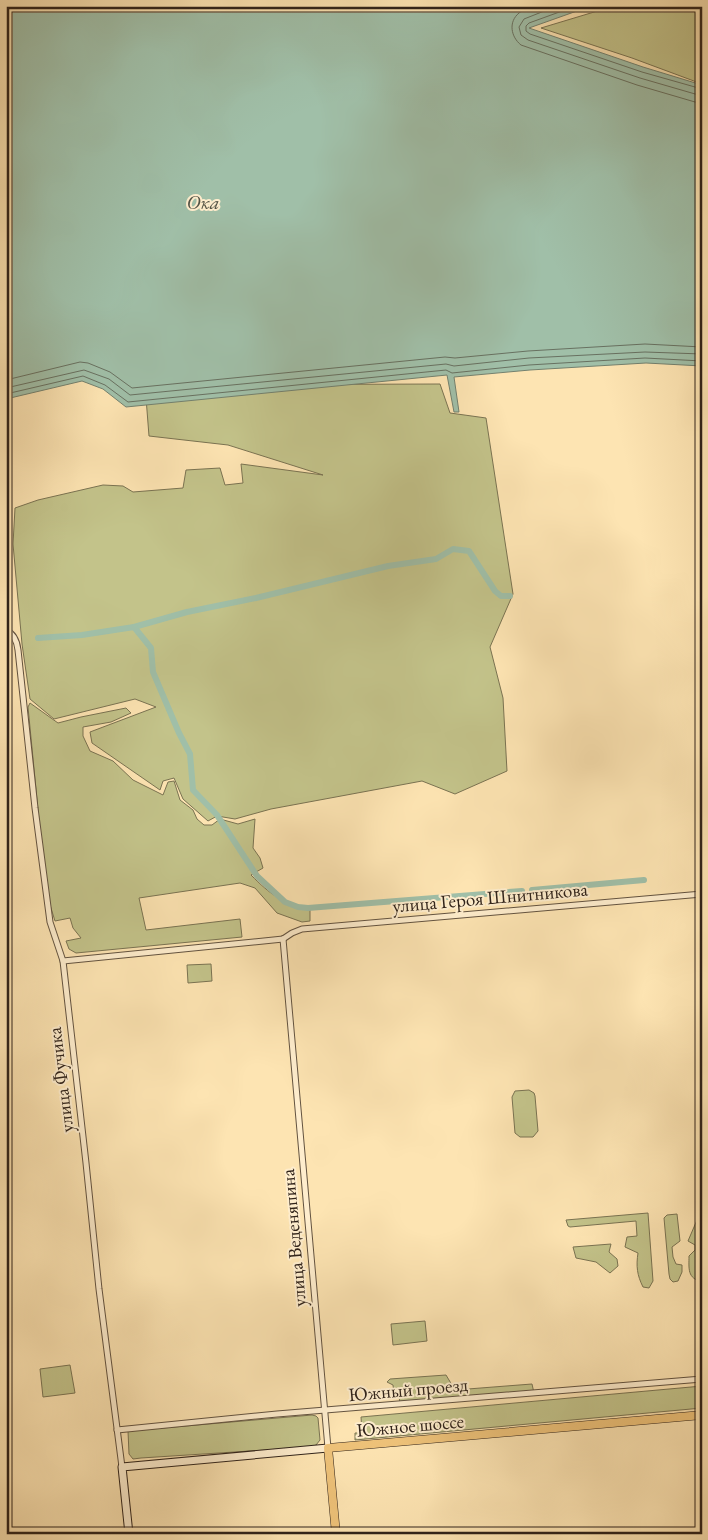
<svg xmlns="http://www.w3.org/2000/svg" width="708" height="1540" font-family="'EB Garamond',serif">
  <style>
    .green { fill: #c3c38a; stroke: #7a7352 }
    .water { fill: #a0bfa8; stroke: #73816f }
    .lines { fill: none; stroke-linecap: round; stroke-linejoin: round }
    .shore { stroke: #687161; stroke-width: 1 }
    .canal { stroke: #a0bfa8; stroke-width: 6 }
    .street-casing { stroke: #635340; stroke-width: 7 }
    .secondary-casing { stroke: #30231a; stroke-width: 9 }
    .primary-casing { stroke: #30231a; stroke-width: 9 }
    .street { stroke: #feedcd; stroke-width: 5 }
    .secondary { stroke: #feedcd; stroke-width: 7 }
    .primary { stroke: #eec279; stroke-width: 8 }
    .labels { text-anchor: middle; stroke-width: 4; stroke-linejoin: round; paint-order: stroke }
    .street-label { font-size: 19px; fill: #30231a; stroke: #feedcd }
    .water-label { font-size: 20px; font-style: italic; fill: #525245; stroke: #feedcd }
  </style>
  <rect width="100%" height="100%" fill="#fde4b2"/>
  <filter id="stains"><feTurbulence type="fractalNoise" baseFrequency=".004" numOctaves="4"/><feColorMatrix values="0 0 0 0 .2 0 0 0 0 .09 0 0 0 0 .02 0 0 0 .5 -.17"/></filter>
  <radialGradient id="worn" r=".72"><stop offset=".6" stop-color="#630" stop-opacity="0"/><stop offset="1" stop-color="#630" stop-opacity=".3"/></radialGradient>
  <g class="green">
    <path d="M614,6h88v78l-70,-26 -91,-30z"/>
    <path d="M440,384l10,29 36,5 27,176 -23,53 13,51 4,73 -52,23 -33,-13 -151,28 -36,10 -18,-3 -9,5 -25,-22 -9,-21 -11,3 -3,9 -68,-47 -2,-11 66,-25 -21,-8 -81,20 -24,-20 -8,-55 -9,-100 2,-36 23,-8 65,-15 20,1 10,6 50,-4 3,-18 34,-2 5,17 18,-2 -2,-19 82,11 -95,-30 -79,-9 -4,-51z"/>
    <path d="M30,703l28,20 23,-6 45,-9 5,5 -20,9 -28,5v9l7,15 23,10 20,19 30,15 5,-13 6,-1 6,19 13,10 4,9 7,6h8l8,-6 18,5 17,-5 -2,29 7,10 3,10 -12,7c19,19 31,29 59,32v14l-8,1 -25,-9 -22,-25 -15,-5 -101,15 7,32 94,-11 2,18 -166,16 -7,-4 -3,-8 15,-3 -8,-10 -3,-10 -15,3 -9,-29 -18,-185z"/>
    <path d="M211,964l1,17 -24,2 -1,-18z"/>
    <path d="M529,1090l5,3 1,3 3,35 -5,6h-13l-5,-4 -3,-36 3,-6z"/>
    <path d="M648,1213l5,68 -4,7 -6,-1c-6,-12 -7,-21 -5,-34l-13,-6 2,-10 10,-1 -1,-15 -66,6 -2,-1 -2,-6z"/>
    <path d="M700,1213h2v11l-5,17 5,8v33c-15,-4 -13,-13 -13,-26l6,-6v-5l-7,-4z"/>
    <path d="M677,1214l3,27 -8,6 1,10 3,7 6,1v7l-4,9 -5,1 -3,-3 -1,-5 -5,-56 3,-3z"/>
    <path d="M611,1244l-2,8 8,7 1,7 -8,7 -14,-11 -20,-4 -3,-11z"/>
    <path d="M425,1321l2,20 -34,4 -2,-21z"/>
    <path d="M70,1365l5,28 -32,4 -3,-28z"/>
    <path d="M446,1375l9,15 77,-6 2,9 -134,11 -1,-8 -5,-2 -1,-9 -6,-3 3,-3z"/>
    <path d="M702,1386v22l-347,32v-7h7l-1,-16z"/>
    <path d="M312,1415l4,1 2,2 2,22 -4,5 -4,2 -171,11 -8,1 -4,-5 -1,-23z"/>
  </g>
  <path class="water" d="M6,6h585l-62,22 114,39 59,18v281l-56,-3 -116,7 -76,7 5,35h-5l-7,-37 -321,32 -23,-18 -21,-8 -76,18z"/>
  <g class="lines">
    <g class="shore">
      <path d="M534,6c-5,2 -11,3 -15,7 -11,9 -8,24 2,32l116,40 58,17 7,1"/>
      <path d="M557,6l-33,13 -5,8 2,8 7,5 112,38 62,18"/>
      <path d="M576,6l-47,17 -3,3v5l4,3 112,38 60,17"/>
      <path d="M6,380l74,-18 8,1 22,9 22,16 313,-31 10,1 73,-7 117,-7 57,3"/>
      <path d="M6,388l78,-18 25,9 21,16 316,-31 8,2 75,-8 116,-6 57,2"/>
      <path d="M6,394l77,-18 22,9 23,17 318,-32 6,3 77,-8 116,-7 57,3"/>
    </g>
    <g class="canal">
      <path d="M134,627l53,-15 69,-14 132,-32 48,-7 17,-10 16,2 26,40 6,5h9"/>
      <path d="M38,638l44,-3 52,-8 17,21 2,24 26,61 11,21 3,36 24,25 40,61 28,26 13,5 10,1 214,-17"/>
      <path d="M532,890l112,-10"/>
    </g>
    <g class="street-casing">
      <g id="street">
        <path d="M6,630c8,4 11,11 12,20l17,158 15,114 13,39 23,202 13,126 23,178"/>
        <path d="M283,939l45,509"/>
        <path d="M283,939l9,-6 10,-4 400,-35"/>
        <path d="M63,961l220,-22"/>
        <path d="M117,1430l160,-16 425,-35"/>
      </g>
    </g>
    <g class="secondary-casing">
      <path id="secondary" d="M129,1534l-7,-67 206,-19"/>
    </g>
    <g class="primary-casing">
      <path id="primary" d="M336,1534l-8,-86 374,-33"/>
    </g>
    <use href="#street" class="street"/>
    <use href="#secondary" class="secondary"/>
    <use href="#primary" class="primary"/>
  </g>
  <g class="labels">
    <g class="street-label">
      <text transform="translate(490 897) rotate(-5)" y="7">улица Героя Шнитникова</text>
      <text transform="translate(60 1080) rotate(-97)" y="7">улица Фучика</text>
      <text transform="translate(293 1238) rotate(-95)" y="7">улица Веденяпина</text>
      <text transform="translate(408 1389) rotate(-5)" y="7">Южный проезд</text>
      <text transform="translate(410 1425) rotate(-5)" y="7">Южное шоссе</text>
    </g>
    <g class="water-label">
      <text x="203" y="209">Ока</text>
    </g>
  </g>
  <rect width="708" height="1540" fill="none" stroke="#fde4b2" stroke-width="25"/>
  <rect x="8" y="8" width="693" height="1525" fill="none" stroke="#30231a" stroke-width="2.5"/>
  <rect x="12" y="12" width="683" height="1515" fill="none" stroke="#30231a"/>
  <rect width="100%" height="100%" filter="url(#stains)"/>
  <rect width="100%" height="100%" fill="url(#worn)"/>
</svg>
